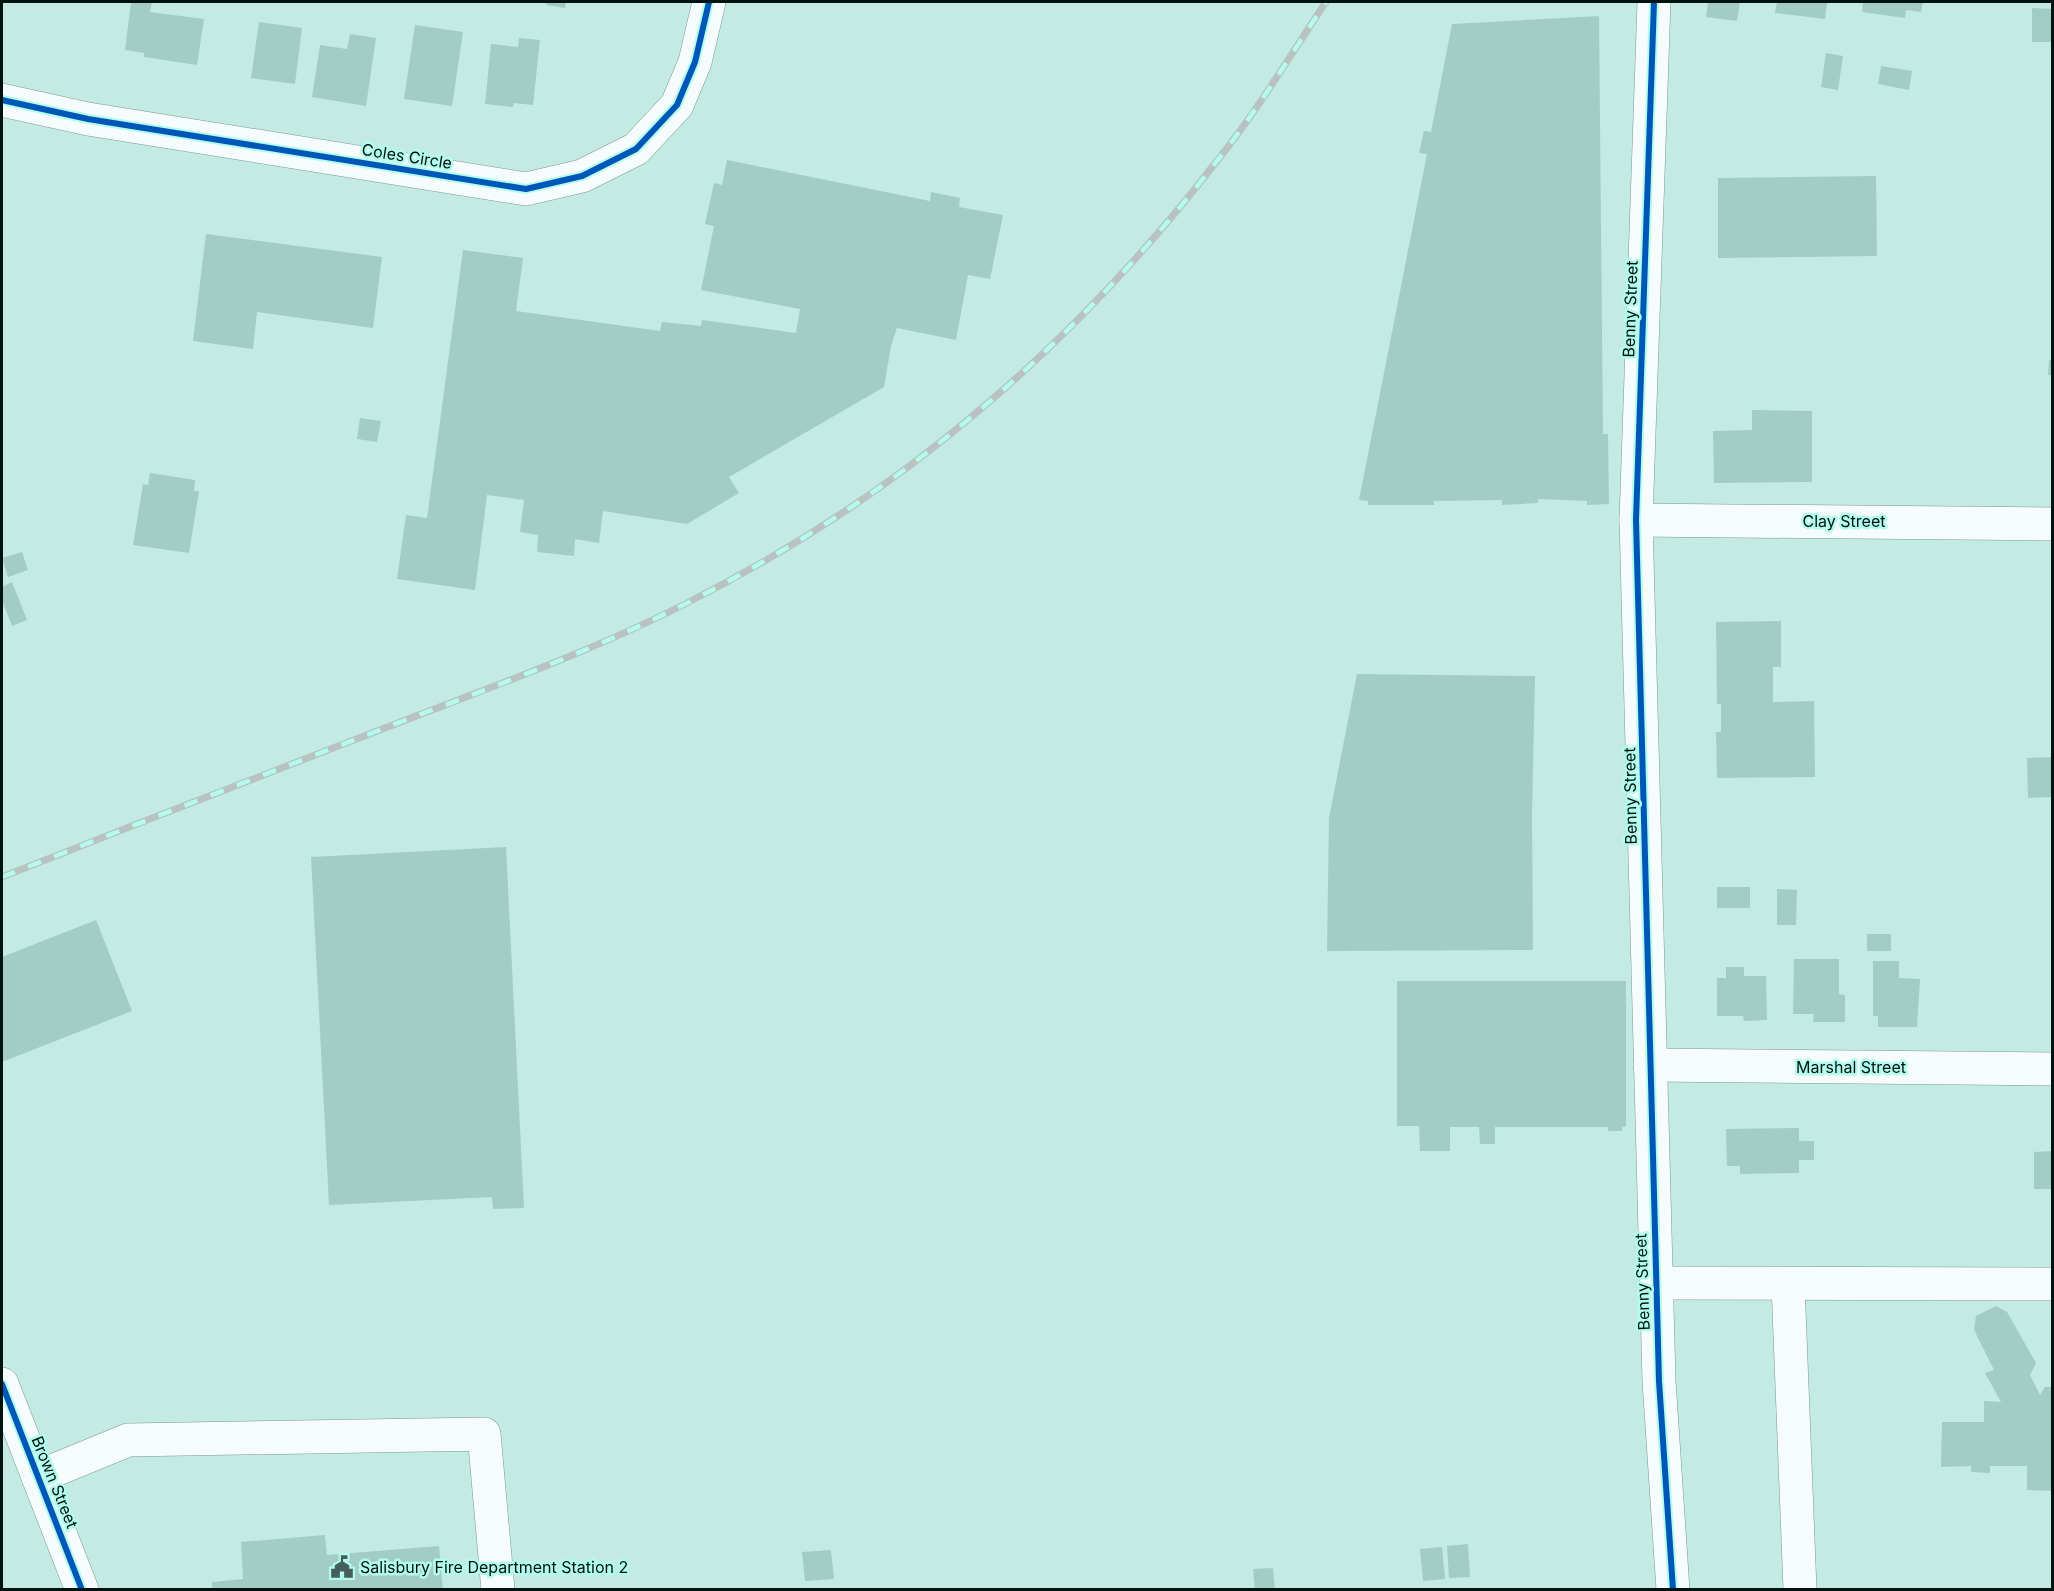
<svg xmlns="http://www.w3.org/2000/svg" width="2054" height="1591" font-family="Inter,sans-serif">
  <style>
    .building { fill: #a3ccc5 }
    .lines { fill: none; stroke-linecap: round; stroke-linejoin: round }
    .minor-casing { stroke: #799a94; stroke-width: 34 }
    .minor { stroke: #f6fcfb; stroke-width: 33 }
    .rail-casing { stroke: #b8c2c0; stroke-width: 7 }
    .rail { stroke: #b2fced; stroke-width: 4.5; stroke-dasharray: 14; stroke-linecap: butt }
    .cycleway-casing { stroke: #b2fced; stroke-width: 10 }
    .cycleway { stroke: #0057b8; stroke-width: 6 }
    .labels { text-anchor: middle; stroke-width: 5; stroke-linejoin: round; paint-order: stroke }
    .street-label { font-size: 16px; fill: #001310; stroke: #b2fced }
    .poi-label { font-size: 16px; fill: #001310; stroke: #b2fced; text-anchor: start }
  </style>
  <rect width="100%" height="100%" fill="#c3ebe3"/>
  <g class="building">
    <path d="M131,2h21l-2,10 54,7 -7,46 -53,-8v-4l-19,-3z"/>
    <path d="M547,2h19l-1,6 -19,-3z"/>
    <path d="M1708,2h32l-3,19 -31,-4z"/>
    <path d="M1777,2h50l-2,17 -50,-6z"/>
    <path d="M1863,2h60l-2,10 -15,-2 -1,8 -43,-6z"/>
    <path d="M2032,8l20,1v33h-20z"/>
    <path d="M1599,16l4,418h5l1,70 -22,1v-4l-49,-2v4l-36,2v-5l-68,1v4h-66v-4l-9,-1 68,-346 -8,-1 5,-22 7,1 21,-108z"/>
    <path d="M259,22l43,6 -7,56 -44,-6z"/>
    <path d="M415,25l48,7 -11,74 -48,-7z"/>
    <path d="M350,34l26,4 -10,68 -54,-9 8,-52 27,4z"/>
    <path d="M519,38l21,2 -7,65 -19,-2 -1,4 -28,-3 6,-60 27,3z"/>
    <path d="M1826,53l17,3 -5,34 -17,-3z"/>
    <path d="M1881,66l31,5 -3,19 -31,-6z"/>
    <path d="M727,160l203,41 1,-9 29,6 -1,9 44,8 -13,64 -22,-4 -12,65 -59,-12 -6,18 -7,41 -155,90 10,16 -52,31 -84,-13 -4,32 -24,-4 -1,17 -37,-4 1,-17 -18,-3 4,-32 -37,-5 -12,95 -78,-11 9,-64 21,3 36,-268 60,8 -7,53 144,20 2,-9 39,4 1,-6 94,13 4,-24 -99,-19 13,-64 -9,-2 9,-41 8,2z"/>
    <path d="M1876,176l1,80 -159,2v-80z"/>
    <path d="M206,234l176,23 -9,71 -116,-16 -4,37 -60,-8z"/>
    <path d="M2049,360h3v15h-4z"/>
    <path d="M1752,410l60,1v71l-98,1 -1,-52 39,-1z"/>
    <path d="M360,418l21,3 -4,21 -20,-3z"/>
    <path d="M150,473l45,7 -1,11h5l-10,62 -56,-8 10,-61 5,1z"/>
    <path d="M22,552l6,18 -20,7 -6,-19z"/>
    <path d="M12,582l15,38 -15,6 -10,-26v-13z"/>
    <path d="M1781,621v46h-8v35l41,-1 1,76 -98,1 -1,-46h5v-28h-4l-1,-82z"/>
    <path d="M1357,674l178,2 -3,139 1,135 -206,1 2,-133z"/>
    <path d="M2052,757v40l-24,1 -1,-40z"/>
    <path d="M506,847l18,361 -31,1 -1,-12 -163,8 -18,-348z"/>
    <rect x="1717" y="887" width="33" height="21"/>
    <path d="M1777,889l20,1 -1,35h-19z"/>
    <path d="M96,920l36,91 -130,51v-105z"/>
    <rect x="1867" y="934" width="24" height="17"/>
    <path d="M1794,959h45v35l6,1v27h-32l1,-8h-21z"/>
    <path d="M1873,961h26v17l21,1 -3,48h-39v-11h-5z"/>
    <path d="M1726,967h18v9h22l1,44 -23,1 -1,-5h-26v-38h9z"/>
    <path d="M1397,981h229v145l-4,1v4h-14v-4h-113v17h-15l-1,-17h-29v24h-30l-1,-25h-22z"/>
    <path d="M1799,1128v13h15v19h-15v13l-59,1v-8h-13l-1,-37z"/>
    <path d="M2052,1151v38h-18v-37z"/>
    <path d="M1996,1306l11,6 29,51 -6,12 10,20 5,-8h7v104l-25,-1v-24h-37v7l-19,-1v-6l-30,1 1,-45h42v-21l17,1 -16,-29 9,-3 -20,-40 2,-14z"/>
    <path d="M325,1535l2,20 112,-9 4,44h-231v-8l31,-3 -2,-37z"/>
    <path d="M1468,1544l2,33 -21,1 -2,-32z"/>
    <path d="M1442,1547l3,32 -22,2 -3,-32z"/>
    <path d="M831,1550l3,29 -29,2 -3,-29z"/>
    <path d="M1273,1568l2,22h-20l-2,-21z"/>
  </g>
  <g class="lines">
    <g class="minor-casing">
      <g id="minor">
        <path d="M1654,2l-18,518 23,861 14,209"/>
        <path d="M2,100l86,19 438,70 56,-13 54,-27 41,-44 18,-43 14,-60"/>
        <path d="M1636,520l416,4"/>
        <path d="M1650,1065l402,4"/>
        <path d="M1656,1283l396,1"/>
        <path d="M1788,1284l12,306"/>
        <path d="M2,1384l80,206"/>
        <path d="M38,1477l90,-37 356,-6 14,156"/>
      </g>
    </g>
    <use href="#minor" class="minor"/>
    <g class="rail-casing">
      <path id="rail" d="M2,877c129,-51 259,-101 388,-151 99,-38 200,-74 295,-122 77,-39 153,-85 223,-137 118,-88 222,-193 312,-310 39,-49 71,-103 106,-155"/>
    </g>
    <use href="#rail" class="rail"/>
    <g class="cycleway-casing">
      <g id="cycleway">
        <path d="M1654,2l-18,518 23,861 14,209"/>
        <path d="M2,100l86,19 438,70 56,-13 54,-27 41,-44 18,-43 14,-60"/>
        <path d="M2,1384l80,206"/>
      </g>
    </g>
    <use href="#cycleway" class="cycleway"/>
  </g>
  <defs>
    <g id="civic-bare" transform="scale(1.8)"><path d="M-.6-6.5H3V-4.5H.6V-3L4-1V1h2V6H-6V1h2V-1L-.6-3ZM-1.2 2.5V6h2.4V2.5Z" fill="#445f5a" stroke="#b2fced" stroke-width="2.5" paint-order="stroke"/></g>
  </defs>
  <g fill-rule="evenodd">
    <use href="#civic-bare" x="342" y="1567"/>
  </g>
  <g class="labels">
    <g class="street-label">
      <text transform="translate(407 156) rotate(9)" y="6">Coles Circle</text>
      <text transform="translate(1630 309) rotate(-88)" y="6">Benny Street</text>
      <text x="1844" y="527">Clay Street</text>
      <text transform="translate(1630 796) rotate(-91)" y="6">Benny Street</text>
      <text x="1851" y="1073">Marshal Street</text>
      <text transform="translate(1642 1282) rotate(-92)" y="6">Benny Street</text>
      <text transform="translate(55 1482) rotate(68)" y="6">Brown Street</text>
    </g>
    <g class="poi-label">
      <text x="360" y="1573">Salisbury Fire Department Station 2</text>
    </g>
  </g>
  <rect width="2054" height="1591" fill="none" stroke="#001310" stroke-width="6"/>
</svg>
